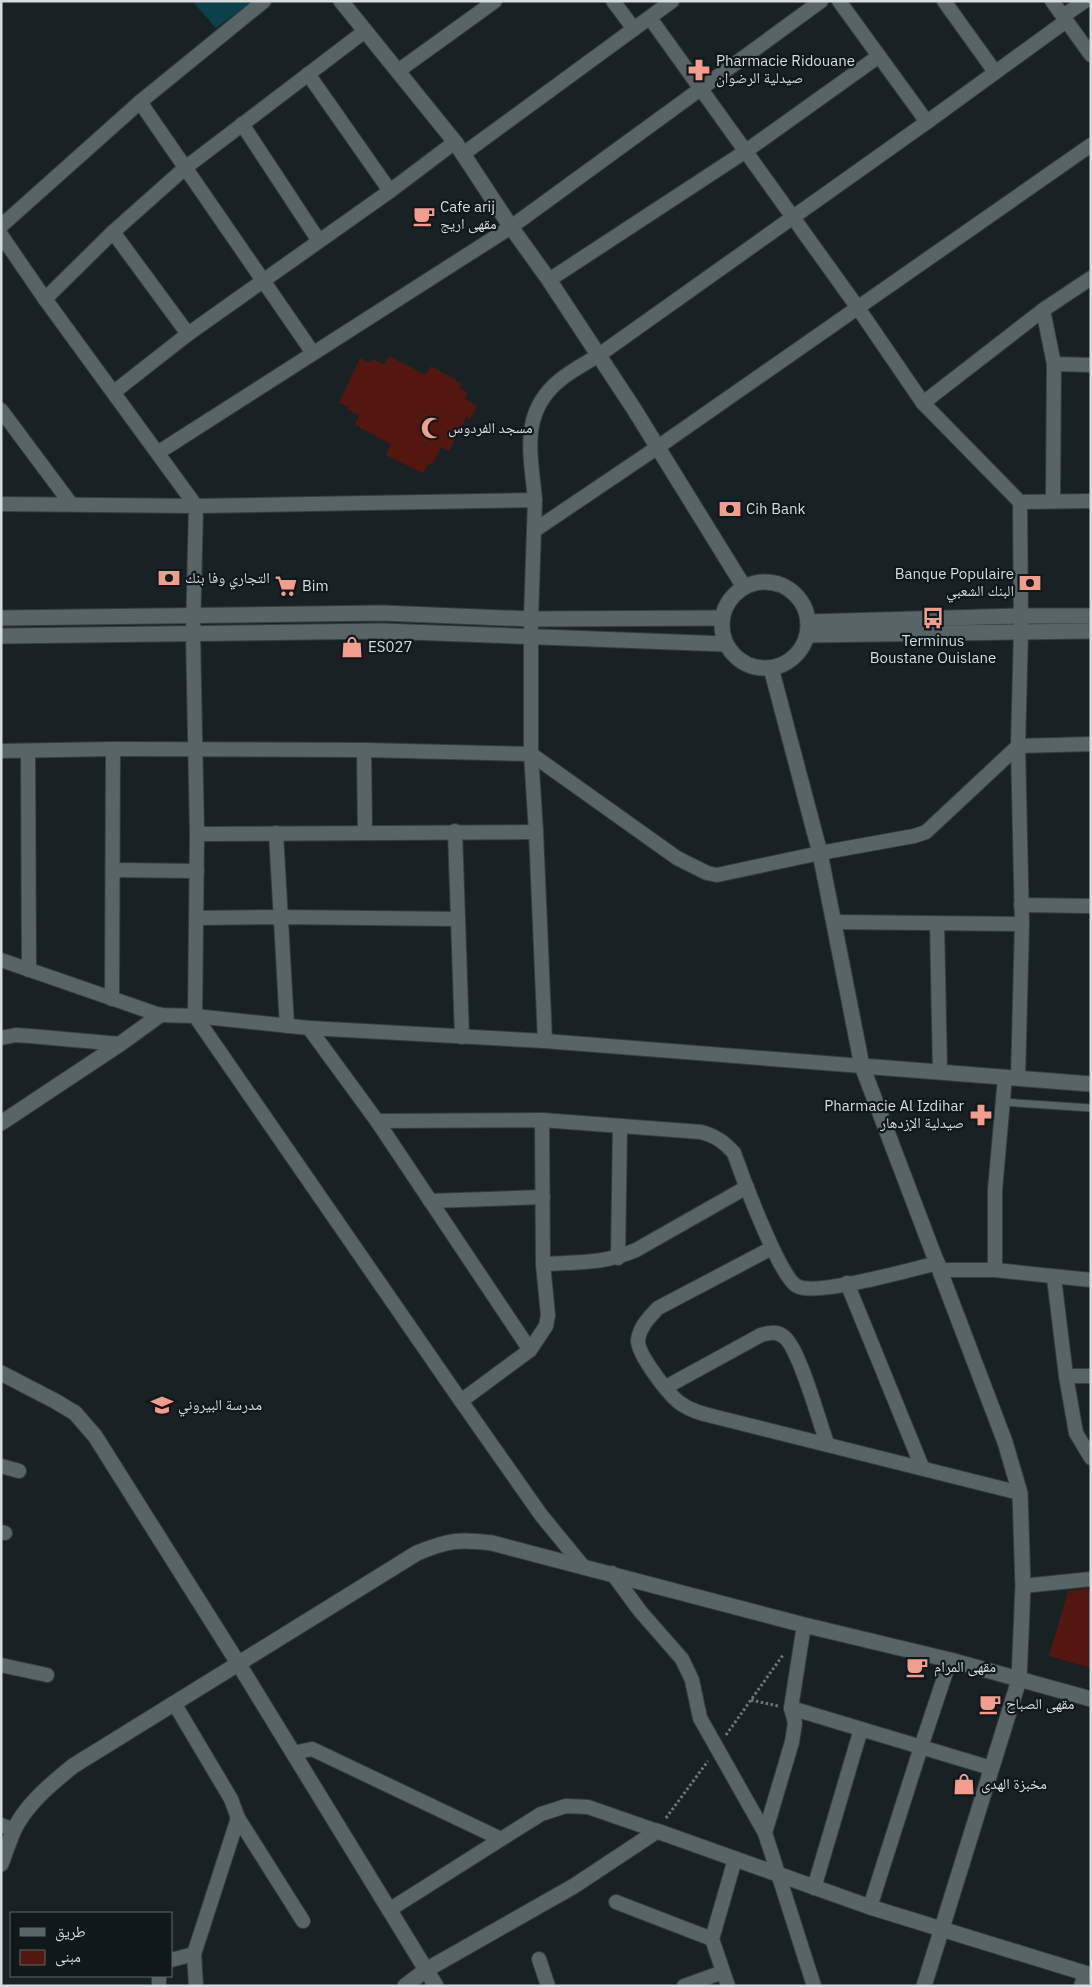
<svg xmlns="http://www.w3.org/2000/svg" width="1092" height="1987" font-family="'IBM Plex Sans','Noto Naskh Arabic',sans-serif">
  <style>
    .green { fill: #0a414b }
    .building { fill: #54170f }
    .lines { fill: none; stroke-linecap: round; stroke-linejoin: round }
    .lane-casing { stroke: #363d40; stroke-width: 9 }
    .street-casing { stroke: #363d40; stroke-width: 16 }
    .secondary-casing { stroke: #363d40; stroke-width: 17 }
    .path { stroke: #6e7778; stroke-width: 3; stroke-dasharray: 2.5 2.5; stroke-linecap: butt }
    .lane { stroke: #586466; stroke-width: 7 }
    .street { stroke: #586466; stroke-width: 14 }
    .secondary { stroke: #586466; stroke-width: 15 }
    .labels { text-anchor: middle; stroke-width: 4.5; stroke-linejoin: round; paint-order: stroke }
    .poi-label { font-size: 15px; fill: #d6ddde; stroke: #0f191b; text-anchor: start }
  </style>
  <rect width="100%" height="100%" fill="#182224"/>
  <path class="green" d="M192,1h61l-37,27z"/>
  <g class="building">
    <path d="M389,356l37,19 5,-9 30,17 -2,5 9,5 -3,6 12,7 -7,13 -4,-2 -17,34 -8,-4 -9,17 -3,-1 -6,10 -37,-18 5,-11 -36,-19 4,-10 -11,-5v-4l-9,-3 21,-45 10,5 3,-4 11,6z"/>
    <path d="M1091,1588v80l-42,-12 19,-65z"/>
  </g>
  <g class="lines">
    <g class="lane-casing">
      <path id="lane" d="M1003,1102l88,6"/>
    </g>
    <g class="street-casing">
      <g id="street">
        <path d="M613,1l21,28"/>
        <path d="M839,1l88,121 139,-101"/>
        <path d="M944,1l51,71"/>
        <path d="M1052,1l39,54"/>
        <path d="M1063,16l22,-15"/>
        <path d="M650,18l208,290 65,95 97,99 1,129 -3,115 4,178 -4,154"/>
        <path d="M398,71l97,-70"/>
        <path d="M308,74l82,117"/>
        <path d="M140,102l173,251"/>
        <path d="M242,124l77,117"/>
        <path d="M463,154l209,-153"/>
        <path d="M1,226l139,-124 124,-101"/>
        <path d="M113,232l72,-64 180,-137"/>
        <path d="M1,235l44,64 151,207 -3,128 4,200 -2,182 266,385 80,114 41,50"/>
        <path d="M549,280l197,-129 133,-95"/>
        <path d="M45,299l68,-67 75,102"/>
        <path d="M1043,310l11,54 37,1"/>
        <path d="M114,392l74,-58 202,-143 65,-49"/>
        <path d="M923,403l120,-93 48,-32"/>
        <path d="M1,410l70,94"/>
        <path d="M159,452l352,-225 310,-226"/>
        <path d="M535,500c-4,-45 -16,-87 25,-120 12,-10 26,-17 39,-25l328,-233"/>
        <path d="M1053,501l1,-137"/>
        <path d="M1020,502l71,-1"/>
        <path d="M1,504l195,2 339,-6 -4,119v135l5,78 9,209"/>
        <path d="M535,530l123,-83 433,-302"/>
        <path d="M364,750l1,82"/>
        <path d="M1,751l112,-2 251,1 167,4 146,104 30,15 10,2 103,-22 94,-17 12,-4 92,-86 73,-2"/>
        <path d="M28,751l1,219"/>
        <path d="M455,831l7,206"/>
        <path d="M276,833l11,193"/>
        <path d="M197,834l339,-2"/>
        <path d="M113,870l84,1"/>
        <path d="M1021,905l70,1"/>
        <path d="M197,918l83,-1 178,2"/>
        <path d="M835,922l187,2"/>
        <path d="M937,924l3,147"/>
        <path d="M1,960l159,55 35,1 114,12 236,13 317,25"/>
        <path d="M112,999l1,-250"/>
        <path d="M309,1028l68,93 165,-1 1,144 5,51 -2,11 -16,24 -69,51"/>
        <path d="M1,1038l15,-3 14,1 90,8"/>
        <path d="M1005,1077l-10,113v80l96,10"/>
        <path d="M542,1120l159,12c15,4 23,10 33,21 8,23 46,125 63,133 19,11 115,-17 141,-23"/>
        <path d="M377,1121l153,229"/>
        <path d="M430,1201l113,-4"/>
        <path d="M772,1248l-114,60c-9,10 -18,18 -20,32 -1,14 31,55 42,63 11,8 24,11 36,14l304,76"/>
        <path d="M618,1258l2,-132"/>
        <path d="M543,1264c34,-2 61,0 93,-14l111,-63"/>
        <path d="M940,1270h55"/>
        <path d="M1054,1278l12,98 10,57 15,25"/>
        <path d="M847,1283l75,184"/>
        <path d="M1066,1376h25"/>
        <path d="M666,1387l95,-52c8,-2 15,-4 22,1 16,10 36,86 44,107"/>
        <path d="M1,1466l18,5"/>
        <path d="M1,1532l4,1"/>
        <path d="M612,1573l28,38 42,48 10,21 8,38 65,115 49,153"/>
        <path d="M1023,1586l68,-7"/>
        <path d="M950,1660l-29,87 70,21"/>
        <path d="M1,1665l46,10"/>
        <path d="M174,1703l57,96 7,19"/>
        <path d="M791,1708l130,39 -51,160"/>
        <path d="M293,1753l19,-4 189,90"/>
        <path d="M1,1825l13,5"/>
        <path d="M765,1833l27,-91 3,-19 -4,-15 13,-83"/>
        <path d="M814,1888l47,-159"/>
        <path d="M616,1902l96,37"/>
        <path d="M389,1910l152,-96 25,-8 22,1 69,24"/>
        <path d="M194,1954l2,32"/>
        <path d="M539,1959l9,27"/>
        <path d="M171,1960l23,-6 44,-136 65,103"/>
        <path d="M159,1986v-10"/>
        <path d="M684,1986l39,-14"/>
        <path d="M728,1986l-16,-47 23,-80"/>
        <path d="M1081,1986l4,-13"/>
      </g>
    </g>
    <g class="secondary-casing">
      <g id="secondary">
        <path d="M341,1l114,141 56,85 38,53 85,129 110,178"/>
        <circle cx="765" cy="625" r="43"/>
        <path d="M1,618l381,-5 149,6 191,-1"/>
        <path d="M809,622l211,-6h71"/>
        <path d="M807,635l284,-4"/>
        <path d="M1,636l381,-5 344,13"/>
        <path d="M771,668l49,185 42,213 143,376 15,51 3,93 -4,94 -95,306"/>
        <path d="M862,1066l229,18"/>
        <path d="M1,1123l119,-79 40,-29"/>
        <path d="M1,1373l54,28 20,12 20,23 143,227 198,323"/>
        <path d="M1,1864c4,-11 8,-22 12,-32 12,-27 38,-48 60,-66l344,-213c32,-13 41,-14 75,-10l312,82 146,35 141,39"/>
        <path d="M405,1986l21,-16 148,-84 83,-55 213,76 221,68"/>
      </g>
    </g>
    <g class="path">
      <path d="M751,1700l27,6"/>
      <path d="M726,1735l57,-80"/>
      <path d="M666,1818l42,-57"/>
    </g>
    <use href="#lane" class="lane"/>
    <use href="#street" class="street"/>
    <use href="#secondary" class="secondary"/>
  </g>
  <defs>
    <g id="pharmacy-bare" transform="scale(1.725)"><path d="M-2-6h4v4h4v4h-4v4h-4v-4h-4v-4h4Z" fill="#f49d8d" stroke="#0f191b" stroke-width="2.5" paint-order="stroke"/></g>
    <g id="cafe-bare" transform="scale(1.725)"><path d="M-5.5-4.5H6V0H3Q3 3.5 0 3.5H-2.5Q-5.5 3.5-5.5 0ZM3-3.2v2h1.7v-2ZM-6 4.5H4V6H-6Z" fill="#f49d8d" stroke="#0f191b" stroke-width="2.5" paint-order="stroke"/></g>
    <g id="mosque-bare" transform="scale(1.725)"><path d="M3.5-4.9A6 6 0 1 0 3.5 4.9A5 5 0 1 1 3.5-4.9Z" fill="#f49d8d" stroke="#0f191b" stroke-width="2.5" paint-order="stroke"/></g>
    <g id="bank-bare" transform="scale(1.725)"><path d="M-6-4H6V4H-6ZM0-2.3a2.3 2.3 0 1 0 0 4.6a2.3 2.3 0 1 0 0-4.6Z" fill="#f49d8d" stroke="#0f191b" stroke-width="2.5" paint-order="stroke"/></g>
    <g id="supermarket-bare" transform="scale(1.725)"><path d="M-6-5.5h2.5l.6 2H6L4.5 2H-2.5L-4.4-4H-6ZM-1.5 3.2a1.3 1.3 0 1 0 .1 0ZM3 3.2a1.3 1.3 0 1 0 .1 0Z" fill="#f49d8d" stroke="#0f191b" stroke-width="2.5" paint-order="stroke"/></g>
    <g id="bus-bare" transform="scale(1.725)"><path d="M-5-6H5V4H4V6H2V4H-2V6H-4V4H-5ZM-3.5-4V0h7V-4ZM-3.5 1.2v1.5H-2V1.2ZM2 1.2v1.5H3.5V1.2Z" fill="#f49d8d" stroke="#0f191b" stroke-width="2.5" paint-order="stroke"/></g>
    <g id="shop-bare" transform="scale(1.725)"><path d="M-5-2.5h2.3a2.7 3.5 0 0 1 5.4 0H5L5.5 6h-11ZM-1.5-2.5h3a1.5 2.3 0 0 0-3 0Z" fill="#f49d8d" stroke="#0f191b" stroke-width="2.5" paint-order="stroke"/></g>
    <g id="school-bare" transform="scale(1.725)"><path d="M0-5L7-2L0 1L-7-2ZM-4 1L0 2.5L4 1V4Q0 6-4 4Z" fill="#f49d8d" stroke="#0f191b" stroke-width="2.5" paint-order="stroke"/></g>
  </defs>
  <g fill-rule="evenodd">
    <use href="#pharmacy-bare" x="699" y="70"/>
    <use href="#cafe-bare" x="424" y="216"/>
    <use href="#mosque-bare" x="432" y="428"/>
    <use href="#bank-bare" x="730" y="509"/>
    <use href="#bank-bare" x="169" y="578"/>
    <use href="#bank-bare" x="1030" y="583"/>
    <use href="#supermarket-bare" x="286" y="586"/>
    <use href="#bus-bare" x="933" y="618"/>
    <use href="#shop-bare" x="352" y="647"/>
    <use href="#pharmacy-bare" x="981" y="1115"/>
    <use href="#school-bare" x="162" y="1405"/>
    <use href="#cafe-bare" x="917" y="1667"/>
    <use href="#cafe-bare" x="990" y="1704"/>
    <use href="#shop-bare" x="964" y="1784"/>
  </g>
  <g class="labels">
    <g class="poi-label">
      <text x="716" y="66">Pharmacie Ridouane<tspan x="716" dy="17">صيدلية الرضوان</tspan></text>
      <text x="440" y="212">Cafe arij<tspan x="440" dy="17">مقهى اريج</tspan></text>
      <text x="448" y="433">مسجد الفردوس</text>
      <text x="746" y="514">Cih Bank</text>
      <text x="1014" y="579" text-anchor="end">Banque Populaire<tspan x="1014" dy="17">البنك الشعبي</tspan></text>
      <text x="185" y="583">التجاري وفا بنك</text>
      <text x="302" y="591">Bim</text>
      <text x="933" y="646" text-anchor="middle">Terminus<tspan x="933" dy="17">Boustane Ouislane</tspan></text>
      <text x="368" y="652">ES027</text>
      <text x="964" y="1111" text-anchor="end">Pharmacie Al Izdihar<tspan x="964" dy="17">صيدلية الإزدهار</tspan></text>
      <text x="178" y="1410">مدرسة البيروني</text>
      <text x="934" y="1672">مقهى المرام</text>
      <text x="1006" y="1709">مقهى الصباح</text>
      <text x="981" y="1789">مخبزة الهدى</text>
    </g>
  </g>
  <rect width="1092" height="1987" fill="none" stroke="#d6ddde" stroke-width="5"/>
  <rect x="10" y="1912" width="162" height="65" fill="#0f191b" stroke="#5f6769"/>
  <rect x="20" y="1928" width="25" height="8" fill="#586466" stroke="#5f6769"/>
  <text x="55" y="1937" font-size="15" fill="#d6ddde">طريق</text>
  <rect x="20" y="1950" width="25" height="15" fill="#54170f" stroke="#5f6769"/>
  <text x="55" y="1962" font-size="15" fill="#d6ddde">مبنى</text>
</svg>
